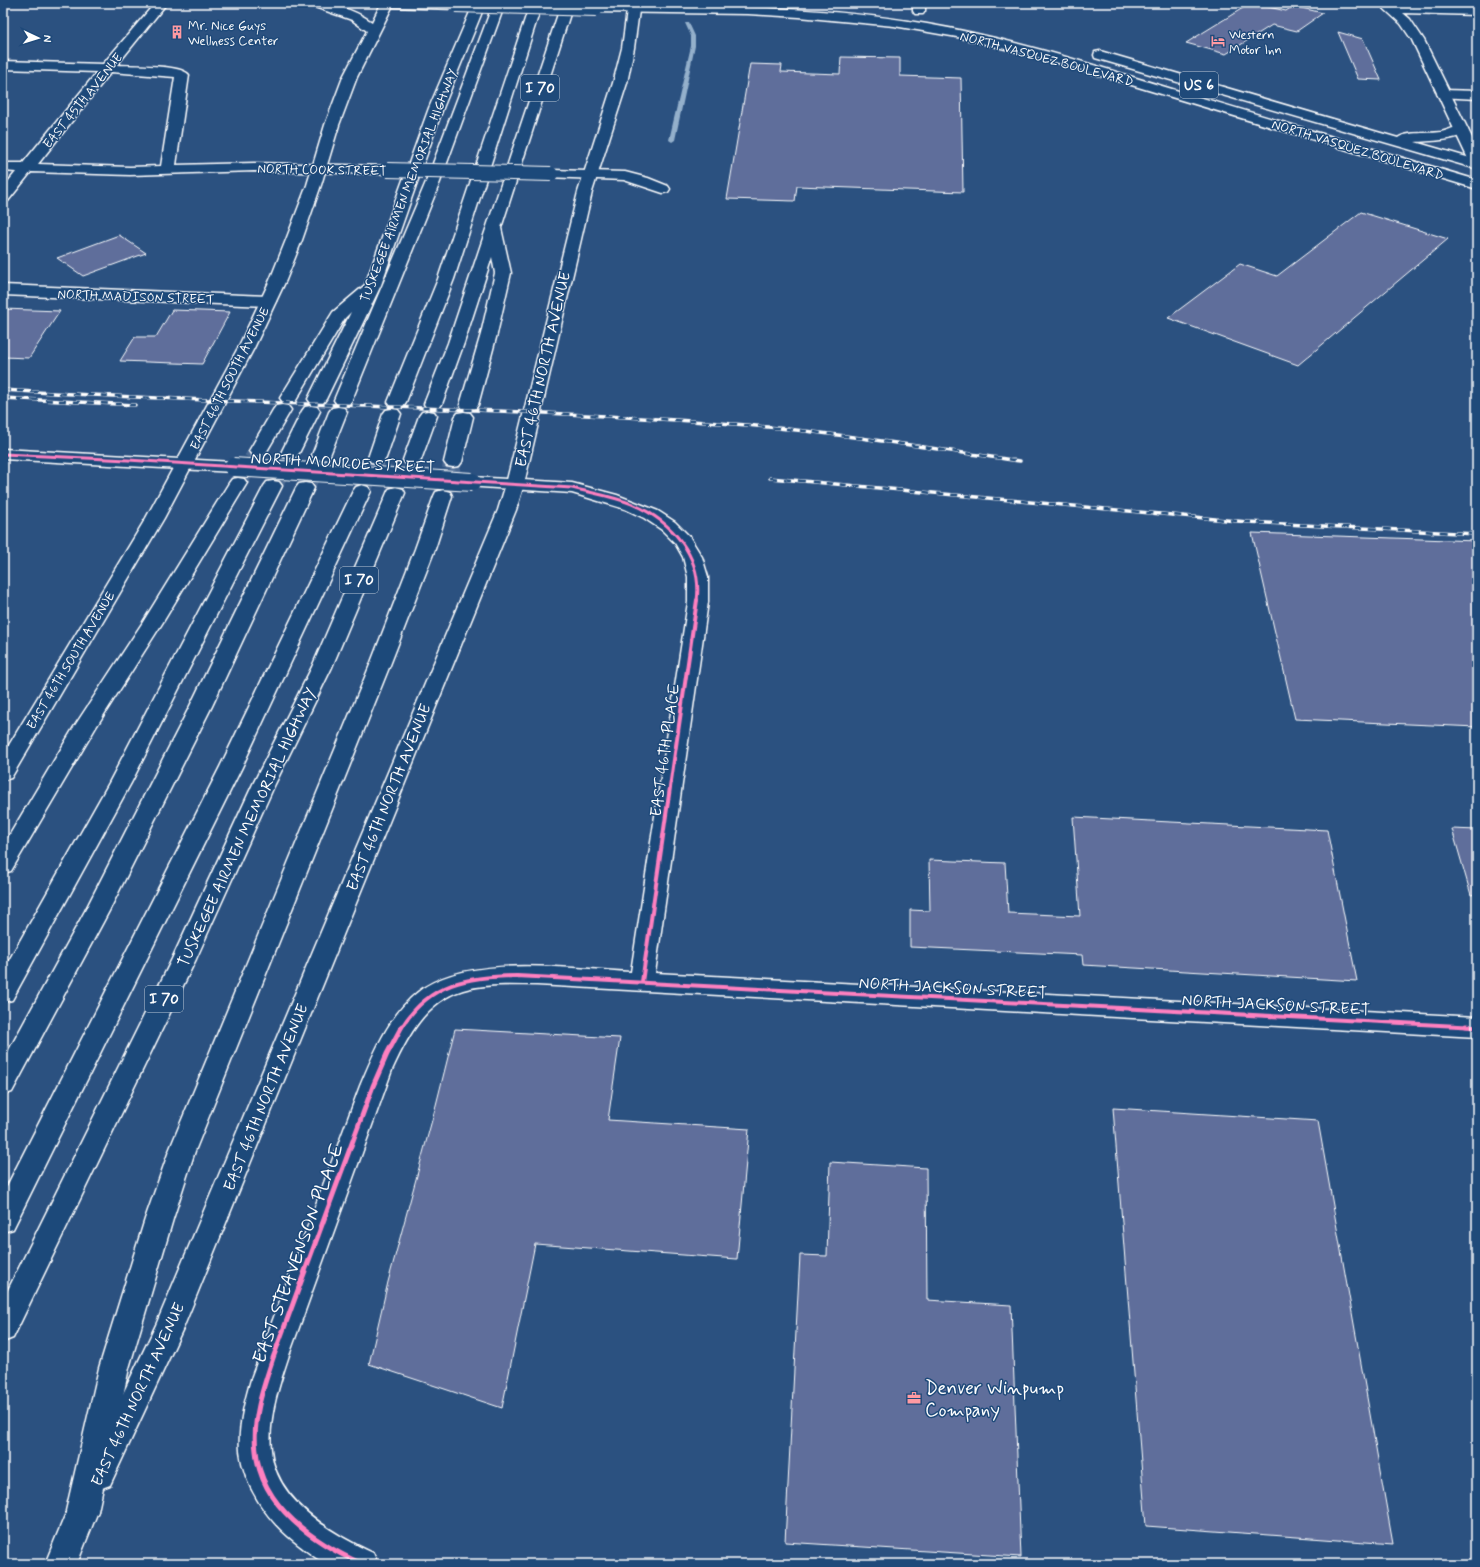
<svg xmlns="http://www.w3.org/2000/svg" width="1480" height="1567" font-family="Mynerve,sans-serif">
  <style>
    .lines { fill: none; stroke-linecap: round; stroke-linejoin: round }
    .stream { fill: #94b0cb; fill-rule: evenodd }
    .building { fill: #5e6e9b; stroke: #fff }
    .highway-tunnel { stroke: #4b6b93; stroke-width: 18; stroke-dasharray: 18 9; stroke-linecap: butt }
    .street-casing { stroke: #fff; stroke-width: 3 }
    .secondary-casing { stroke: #fff; stroke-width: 3 }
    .primary-casing { stroke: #fff; stroke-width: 3 }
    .highway-casing { stroke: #fff; stroke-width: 3 }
    .street { fill: #1f4a7a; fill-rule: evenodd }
    .secondary { fill: #1f4a7a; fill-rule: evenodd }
    .primary { fill: #1f4a7a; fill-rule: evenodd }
    .highway { fill: #1f4a7a; fill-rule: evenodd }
    .rail-casing { stroke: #fff; stroke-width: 3.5 }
    .rail { stroke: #1f4a7a; stroke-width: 2.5; stroke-dasharray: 7; stroke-linecap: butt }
    .street-bridge-far1-casing { stroke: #fff; stroke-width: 16; stroke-linecap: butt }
    .street-bridge-casing { stroke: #fff; stroke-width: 20; stroke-linecap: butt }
    .highway-bridge-casing { stroke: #fff; stroke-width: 16; stroke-linecap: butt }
    .street-bridge-far1 { stroke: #1f4a7a; stroke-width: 14 }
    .street-bridge { stroke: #1f4a7a; stroke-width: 18 }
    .highway-bridge { stroke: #1f4a7a; stroke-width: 14 }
    .cycleway-far2-casing { stroke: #1f4a7a; stroke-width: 5 }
    .cycleway-far1-casing { stroke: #1f4a7a; stroke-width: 6 }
    .cycleway-casing { stroke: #1f4a7a; stroke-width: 8 }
    .cycleway-far2 { stroke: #ff80c0; stroke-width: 3 }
    .cycleway-far1 { stroke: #ff80c0; stroke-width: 4 }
    .cycleway { stroke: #ff80c0; stroke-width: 5 }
    .labels { text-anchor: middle; stroke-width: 3; stroke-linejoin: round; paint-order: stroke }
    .far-poi-label { font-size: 13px; fill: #fff; stroke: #1f4a7a; text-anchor: start }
    .far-street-label { font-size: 13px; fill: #fff; stroke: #1f4a7a }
    .shield { fill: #1f4a7a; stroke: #bcc9d7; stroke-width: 1 }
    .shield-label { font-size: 15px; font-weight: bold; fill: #fff }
    .street-label { font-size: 16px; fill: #fff; stroke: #1f4a7a }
    .near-street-label { font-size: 19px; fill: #fff; stroke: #1f4a7a }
    .near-poi-label { font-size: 19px; fill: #fff; stroke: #1f4a7a; text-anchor: start }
  </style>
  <rect width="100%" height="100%" fill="#2b5180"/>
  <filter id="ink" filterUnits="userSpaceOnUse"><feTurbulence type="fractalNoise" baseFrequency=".025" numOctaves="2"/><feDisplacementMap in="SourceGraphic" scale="8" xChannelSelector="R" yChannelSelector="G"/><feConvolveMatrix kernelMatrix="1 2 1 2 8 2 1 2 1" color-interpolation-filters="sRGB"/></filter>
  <g filter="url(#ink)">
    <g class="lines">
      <path class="stream" d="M685,23h4l6,13v10l-20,94 -3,2 -3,-2 22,-94v-10z"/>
    </g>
    <g class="building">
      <path d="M1251,3l35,8 7,-5 30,7 -26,18 -25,-6 -46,29 -40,-11z"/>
      <path d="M1338,32l25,7 18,41 -23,-1z"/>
      <path d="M841,57l59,1v18l61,2 2,114 -166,-6 -2,15 -68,-2 23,-135 32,1 -1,7 59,2z"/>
      <path d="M1361,212l87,27 -150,126 -130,-47 72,-54 37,12z"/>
      <path d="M119,235l27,18 -63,23 -26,-18z"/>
      <path d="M3,309l57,2 -31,47 -26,-1z"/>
      <path d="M172,310l58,2 -28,52 -82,-3 15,-24h21z"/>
      <path d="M1252,533l225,8v186l-182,-8z"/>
      <path d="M1073,817l254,13 30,151 -274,-16 -1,-10 -172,-8v-37l20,1 -1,-51 76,3 3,50 72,3z"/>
      <path d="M1452,829l25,1v64l-6,1z"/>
      <path d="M455,1029l165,9 -12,82 141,9 -12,130 -202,-15 -33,164 -133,-44 19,-82 47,-173z"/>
      <path d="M1113,1108l205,13 75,423 -247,-18z"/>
      <path d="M830,1162l96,6 1,132 84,5 10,252 -236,-15 15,-287 27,1z"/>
    </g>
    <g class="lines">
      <g class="highway-tunnel">
        <path d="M238,483l20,-32"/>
        <path d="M273,486l17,-33"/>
        <path d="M305,488l16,-33"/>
        <path d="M362,491l15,-33"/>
        <path d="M443,496l10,-34"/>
      </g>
      <g class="street-casing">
        <g id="street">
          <path d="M155,3h12l-50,62c14,1 64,-1 72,10l-13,90 78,-2 133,3 5,1 2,3 -2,3 -5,1 -133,-3 -124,4 -99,-3 -23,29 -5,1v-14l13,-16 -13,-1v-8h20l74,-91 -94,-3v-8l100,3zM111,72l64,5 -14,89 -31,1 -92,-3z"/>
          <path d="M913,3h12v8l-2,3h-8l-2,-3z"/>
          <path d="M1444,90l33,1v8l-38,-2 -2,-3 2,-3z"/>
          <path d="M551,170l74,2 23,6 20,8 2,3 -2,3 -5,1 -39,-13 -78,-3 -2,-3 2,-3z"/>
          <path d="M3,285l265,11 6,2 2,3 -2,3 -6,2 -265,-11z"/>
          <path d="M3,449l230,13 6,1 3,4 -3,4 -6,1 -230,-13z"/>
          <path d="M472,477l100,6 45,12 41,16 17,11 14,14 13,21 6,20v25l-53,371 822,44v20l-940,-52c-24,0 -50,-2 -74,5 -37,11 -56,47 -71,80l-104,288c-10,30 -20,61 -17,92 4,51 61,84 102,103l5,11c-13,0 -38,2 -49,0 -10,-2 -27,-17 -35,-23 -27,-21 -50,-55 -54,-90 -2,-25 5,-51 12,-75l108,-290c14,-33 29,-71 58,-94 48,-39 155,-23 213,-20l57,-370v-25l-5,-20 -8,-14 -13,-13 -18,-12 -19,-9 -53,-16 -106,-7 -3,-4 3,-4z"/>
        </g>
      </g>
      <g class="secondary-casing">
        <g id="secondary">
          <path d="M310,3c23,0 43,6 62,19l8,-16 -2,-3h16l-37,74 -18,48 -18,60 -19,55 -16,40 -32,68 -90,170 -150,255 -3,5 -8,2v-25l143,-237 92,-170 32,-68 16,-40 21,-55 18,-60 18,-48 24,-46 -15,-11 -40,-14z"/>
          <path d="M628,3h12l-6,45 -7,35 -35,109 -68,292 -8,26 -332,816 -74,159 -11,4 -11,-4 -4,-10 72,-150 342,-815 8,-26 72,-292 35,-109 9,-35z"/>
          <path d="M1378,3h13l3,2 83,2v8l-74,-2 7,6 14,21 53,108v19l-5,-1 -2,-3 -58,-123 -11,-16z"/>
        </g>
      </g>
      <g class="primary-casing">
        <path id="primary" d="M82,1496l11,5 5,10 -21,53h-32l26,-63z"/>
      </g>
      <g class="highway-casing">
        <g id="highway">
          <path d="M382,3h78l1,2 -2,3 -4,1 -67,-2 -4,-1z"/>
          <path d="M596,5c111,1 221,0 331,19 83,14 164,40 245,65 102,30 203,61 305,91v9l-432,-130 -88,-22 -63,-11 -95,-9 -51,-3 -156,-2 -2,-3 2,-3z"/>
          <path d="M476,8l4,1 2,3 -39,96 -62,177 -55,114 -3,4 -6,1 -6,-1 -3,-4 43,-87 -6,6 -50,84 -6,1 -6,-1 -3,-4 53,-86 32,-27 64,-177 41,-96 2,-3z"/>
          <path d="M496,8l4,1 2,3 -62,170 -88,218 -3,4 -6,1 -6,-1 -3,-4 92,-218 64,-170 2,-3z"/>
          <path d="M533,9l4,1 2,3 -85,266 -48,123 -3,4 -6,1 -6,-1 -3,-4 50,-123 89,-266 2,-3z"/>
          <path d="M564,10l4,1 2,3 -69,214 10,45 -14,61 -19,71 -3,4 -6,1 -6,-1 -3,-4 21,-71 14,-61 -3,-16 -28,86 -22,61 -3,4 -6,1 -6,-1 -3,-4 24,-61 110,-329 2,-3z"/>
          <path d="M1100,51l298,87c9,-7 32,-4 43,-6 9,-2 16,-7 25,-5l2,3c-7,11 -41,11 -53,12l62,18v9l-382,-111 -1,-3 1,-3z"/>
          <path d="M282,405l6,1 3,4 -24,41 -3,4 -6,1 -6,-1 -3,-4 24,-41 3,-4z"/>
          <path d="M311,406l6,1 3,4 -21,42 -3,4 -6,1 -6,-1 -3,-4 21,-42 3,-4z"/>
          <path d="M338,407l6,1 3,4 -17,43 -3,4 -6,1 -6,-1 -3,-4 17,-43 3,-4z"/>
          <path d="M392,409l6,1 3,4 -15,44 -3,4 -6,1 -6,-1 -3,-4 15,-44 3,-4z"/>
          <path d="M428,411l6,1 3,4 -16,44 -3,4 -6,1 -6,-1 -3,-4 16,-44 3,-4z"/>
          <path d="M464,412l6,1 3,4 -11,45 -3,4 -6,1 -6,-1 -3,-4 11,-45 3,-4z"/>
          <path d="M238,478l6,1 3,4 -84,139 -67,105 -85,144 -8,2v-27l71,-119 69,-105 86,-139 3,-4z"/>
          <path d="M273,481l6,1 3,4 -151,297 -119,217 -9,2v-31l106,-188 155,-297 3,-4z"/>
          <path d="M305,483l6,1 3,4 -102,218 -103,205 -97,181 -9,3v-34l82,-150 105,-205 106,-218 3,-4z"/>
          <path d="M362,485l6,2 3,4 -129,276 -229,462 -10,3v-38l217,-427 133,-276 3,-4z"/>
          <path d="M396,487l7,2 2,4 -73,174 -57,117 -79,175 -183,379 -10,4v-42l169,-341 81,-175 59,-117 75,-174 2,-4z"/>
          <path d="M443,490l7,2 2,4 -17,53 -45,116 -195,486 -22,68 -44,149 -31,143 -5,10 -11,5 -11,-5 -5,-10 33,-143 46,-149 24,-68 201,-486 45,-116 19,-53 2,-4z"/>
        </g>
      </g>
      <use href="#street" class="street"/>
      <use href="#secondary" class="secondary"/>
      <use href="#primary" class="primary"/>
      <use href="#highway" class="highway"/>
      <g class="rail-casing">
        <g id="rail">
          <path d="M3,390c239,15 478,16 717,33 100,7 200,24 300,38"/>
          <path d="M3,398l132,7"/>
          <path d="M770,478l478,44 229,12"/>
        </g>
      </g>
      <use href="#rail" class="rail"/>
      <g class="street-bridge-far1-casing">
        <path id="street-bridge-far1" d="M387,170l164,4"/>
      </g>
      <g class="street-bridge-casing">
        <path id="street-bridge" d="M233,467l239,15"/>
      </g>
      <g class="highway-bridge-casing">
        <path id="highway-bridge" d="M455,5l141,4"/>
      </g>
      <use href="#street-bridge-far1" class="street-bridge-far1"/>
      <use href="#street-bridge" class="street-bridge"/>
      <use href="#highway-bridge" class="highway-bridge"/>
      <g class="cycleway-far2-casing">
        <path id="cycleway-far2" d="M3,454l125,6 444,28c20,5 40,8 60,16 40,17 71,53 65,97"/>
      </g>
      <g class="cycleway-far1-casing">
        <g id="cycleway-far1">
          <path d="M642,982l55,-382"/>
          <path d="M402,1027c27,-44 67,-51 115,-51l960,51"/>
        </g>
      </g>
      <g class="cycleway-casing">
        <g id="cycleway">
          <path d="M1466,1026l11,1"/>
          <path d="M362,1564c-47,-21 -101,-57 -106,-113 -4,-32 7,-63 17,-93l100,-272 14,-32 15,-28"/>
        </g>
      </g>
      <use href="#cycleway-far2" class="cycleway-far2"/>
      <use href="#cycleway-far1" class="cycleway-far1"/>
      <use href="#cycleway" class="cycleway"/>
    </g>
  </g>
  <defs>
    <g id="building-bare" transform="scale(1.08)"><path d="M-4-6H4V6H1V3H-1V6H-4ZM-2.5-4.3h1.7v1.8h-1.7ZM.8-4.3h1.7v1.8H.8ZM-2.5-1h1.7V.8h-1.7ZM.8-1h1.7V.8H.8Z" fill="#ff9aa2" stroke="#1f4a7a" stroke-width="2.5" paint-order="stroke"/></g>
    <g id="hotel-bare" transform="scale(1.08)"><path d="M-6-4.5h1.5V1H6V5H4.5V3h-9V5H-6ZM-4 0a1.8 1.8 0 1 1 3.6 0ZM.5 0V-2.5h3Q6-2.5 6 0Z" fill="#ff9aa2" stroke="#1f4a7a" stroke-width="2.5" paint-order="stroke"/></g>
    <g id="office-bare" transform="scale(1.08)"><path d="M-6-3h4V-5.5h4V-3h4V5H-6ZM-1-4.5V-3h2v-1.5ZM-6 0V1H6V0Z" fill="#ff9aa2" stroke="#1f4a7a" stroke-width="2.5" paint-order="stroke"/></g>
  </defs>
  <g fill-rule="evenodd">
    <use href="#building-bare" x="177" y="32"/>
    <use href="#hotel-bare" x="1218" y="41"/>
    <use href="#office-bare" x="914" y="1398"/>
  </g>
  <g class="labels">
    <g class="far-poi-label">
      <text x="188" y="30">Mr. Nice Guys<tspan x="188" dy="15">Wellness Center</tspan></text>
      <text x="1229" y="39">Western<tspan x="1229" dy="15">Motor Inn</tspan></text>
    </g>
    <g class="far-street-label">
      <text transform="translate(1047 58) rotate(15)" y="5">NORTH VASQUEZ BOULEVARD</text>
      <text transform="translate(82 100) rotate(-51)" y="5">EAST 45TH AVENUE</text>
      <text transform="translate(1358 149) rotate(17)" y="5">NORTH VASQUEZ BOULEVARD</text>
      <text transform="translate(322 169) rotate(1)" y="5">NORTH COOK STREET</text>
      <text transform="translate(408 185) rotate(-69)" y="5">TUSKEGEE AIRMEN MEMORIAL HIGHWAY</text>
      <text transform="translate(136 296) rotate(2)" y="5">NORTH MADISON STREET</text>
      <text transform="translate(229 378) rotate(-63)" y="5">EAST 46TH SOUTH AVENUE</text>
      <text transform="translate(70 660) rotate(-59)" y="5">EAST 46TH SOUTH AVENUE</text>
    </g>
    <g class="shield">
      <rect x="1180" y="72" width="38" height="26" rx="3"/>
      <rect x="521" y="75" width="38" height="26" rx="3"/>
      <rect x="340" y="567" width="38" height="26" rx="3"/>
      <rect x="145" y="986" width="38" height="26" rx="3"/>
    </g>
    <g class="shield-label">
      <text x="1199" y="90">US 6</text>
      <text x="540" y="93">I 70</text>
      <text x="359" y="585">I 70</text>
      <text x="164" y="1004">I 70</text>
    </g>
    <g class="street-label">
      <text transform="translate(542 369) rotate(-77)" y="6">EAST 46TH NORTH AVENUE</text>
      <text transform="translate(343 462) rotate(3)" y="6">NORTH MONROE STREET</text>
      <text transform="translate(664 750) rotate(-82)" y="6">EAST 46TH PLACE</text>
      <text transform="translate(388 797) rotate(-68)" y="6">EAST 46TH NORTH AVENUE</text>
      <text transform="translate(246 827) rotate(-65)" y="6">TUSKEGEE AIRMEN MEMORIAL HIGHWAY</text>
      <text transform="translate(953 987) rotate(3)" y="6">NORTH JACKSON STREET</text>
      <text transform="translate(1276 1004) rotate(3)" y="6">NORTH JACKSON STREET</text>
      <text transform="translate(265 1097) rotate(-68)" y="6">EAST 46TH NORTH AVENUE</text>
      <text transform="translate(137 1394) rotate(-65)" y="6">EAST 46TH NORTH AVENUE</text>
    </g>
    <g class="near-street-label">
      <text transform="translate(297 1253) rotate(-70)" y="7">EAST STEAVENSON PLACE</text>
    </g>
    <g class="near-poi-label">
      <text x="925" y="1394">Denver Winpump<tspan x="925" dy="22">Company</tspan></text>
    </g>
  </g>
  <rect width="1480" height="1567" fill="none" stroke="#1f4a7a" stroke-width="16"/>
  <rect x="8" y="8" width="1464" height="1551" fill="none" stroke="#fff" stroke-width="1.5" filter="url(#ink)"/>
  <g transform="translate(38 38) rotate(94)" stroke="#1f4a7a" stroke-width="3" paint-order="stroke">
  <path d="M0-3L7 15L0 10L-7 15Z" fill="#ffffff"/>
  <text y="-6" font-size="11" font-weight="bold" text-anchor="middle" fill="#ffffff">N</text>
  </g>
</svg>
